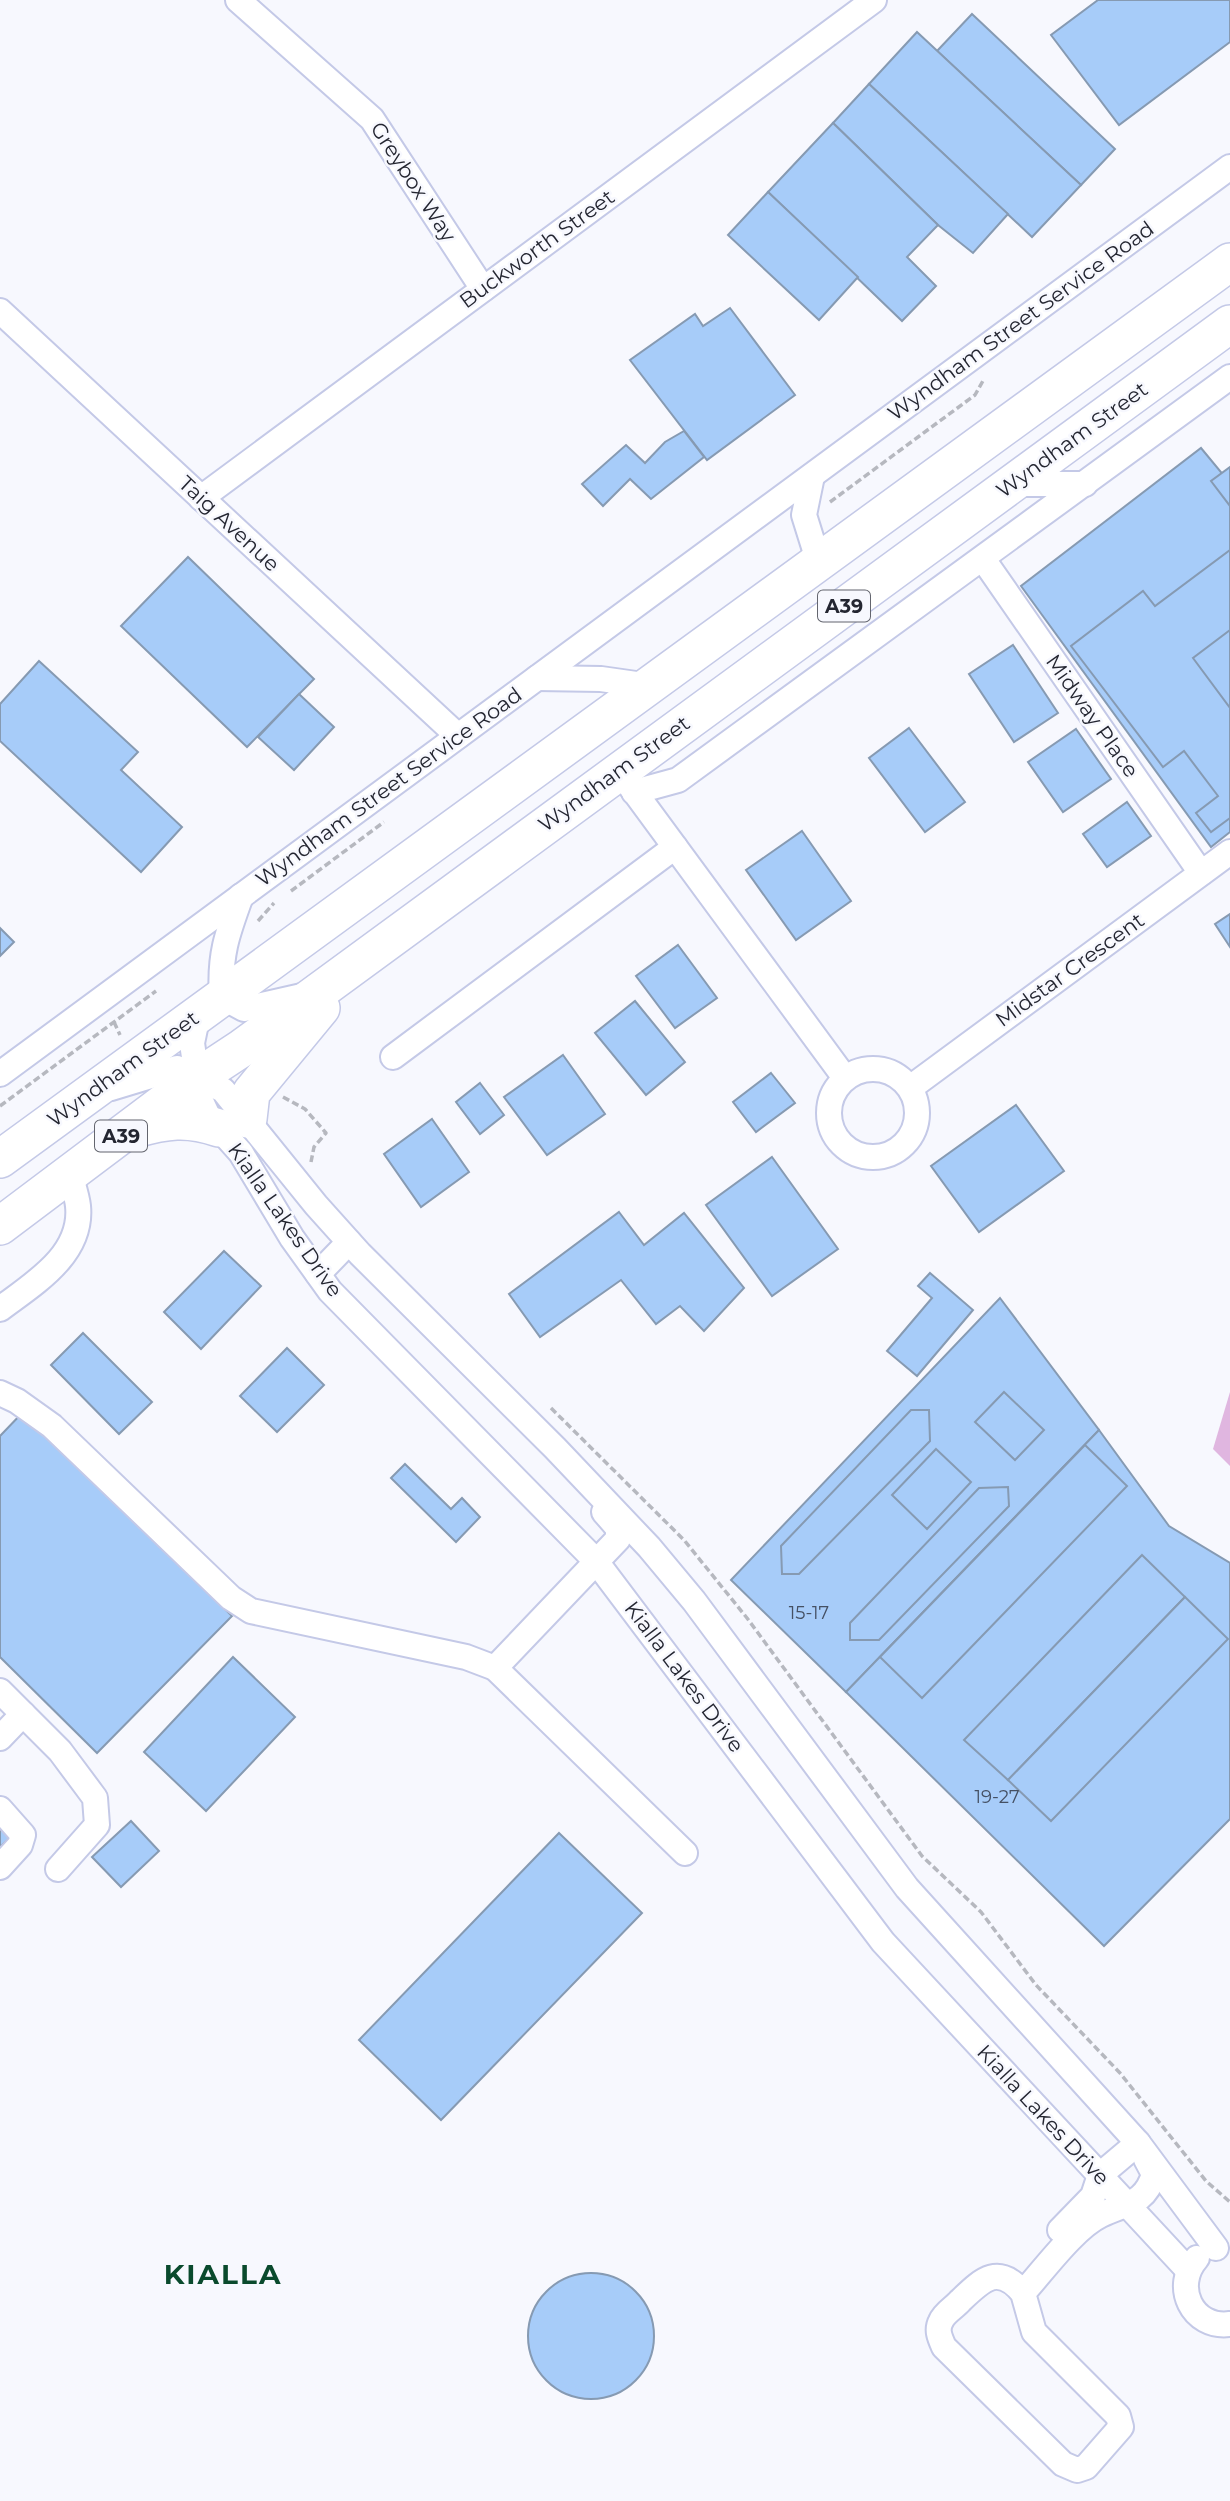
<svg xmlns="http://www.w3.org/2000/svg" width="1230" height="2501" font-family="Montserrat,sans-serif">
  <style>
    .green { fill: #e0b6e0 }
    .building { fill: #a7ccf9; stroke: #869ab2; stroke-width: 2 }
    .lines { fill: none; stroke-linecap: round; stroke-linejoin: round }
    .minor-casing { stroke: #c4c9e7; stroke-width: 28 }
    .highway-casing { stroke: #c4c9e7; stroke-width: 40 }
    .path { stroke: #b6b8bf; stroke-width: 3.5; stroke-dasharray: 7 3.5; stroke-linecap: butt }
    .minor { stroke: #fff; stroke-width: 24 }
    .highway { stroke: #fff; stroke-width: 37 }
    .labels { text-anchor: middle; stroke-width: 5; stroke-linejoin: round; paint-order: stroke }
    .number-label { font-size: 18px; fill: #455063 }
    .shield { fill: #f7f8fe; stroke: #63656e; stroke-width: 2 }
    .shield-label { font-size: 19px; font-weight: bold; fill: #242631 }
    .street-label { font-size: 21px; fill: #242631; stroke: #f7f8fe }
    .district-label { font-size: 28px; font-weight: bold; letter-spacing: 2px; fill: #0a4a2d; stroke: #f7f8fe }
  </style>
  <rect width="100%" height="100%" fill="#f7f8fe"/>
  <path class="green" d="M1230,1392v74l-17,-17z"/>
  <g class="building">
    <path d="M1098,0h132v42l-111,83 -68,-90z"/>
    <path d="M972,14l143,135 -34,36 -144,-134z"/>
    <path d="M917,32l164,153 -49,52 -163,-153z"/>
    <path d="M869,84l139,130 -35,39 -35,-28 -105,-102z"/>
    <path d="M833,123l105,102 -31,32 29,29 -34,35 -134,-129z"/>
    <path d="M768,192l90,85 -39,43 -91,-85z"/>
    <path d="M730,308l65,87 -88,65 -77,-100 65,-46 8,12z"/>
    <path d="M684,431l20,26 -53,42 -21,-20 -27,27 -21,-22 44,-39 19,18 20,-21z"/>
    <path d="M1201,448l29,35v349l-19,15 -190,-261z"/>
    <path d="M1230,467v39l-19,-25z"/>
    <path d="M1230,550v80l-37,28 37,50v110l-19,14 -15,-19 22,-17 -34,-45 -21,16 -92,-121 72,-55 12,15z"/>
    <path d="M188,557l126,122 -67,68 -126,-121z"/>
    <path d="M1013,645l45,68 -44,29 -45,-68z"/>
    <path d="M39,661l99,91 -17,18 61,57 -41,45 -141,-131v-37z"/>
    <path d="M299,694l35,33 -40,43 -36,-33z"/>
    <path d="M909,728l56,74 -40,30 -56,-74z"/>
    <path d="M1076,729l35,50 -48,33 -35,-50z"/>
    <path d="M1127,802l24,34 -44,31 -24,-33z"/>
    <path d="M802,831l49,70 -55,39 -50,-70z"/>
    <path d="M1230,914v33l-15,-23z"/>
    <path d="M0,928l14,14 -14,14z"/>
    <path d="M678,945l39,53 -42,30 -39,-52z"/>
    <path d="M635,1001l50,61 -39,33 -51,-62z"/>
    <path d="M563,1055l42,59 -58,41 -43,-58z"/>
    <path d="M771,1073l24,30 -39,29 -23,-30z"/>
    <path d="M480,1083l24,32 -24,19 -24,-32z"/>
    <path d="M1016,1105l48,66 -85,61 -48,-66z"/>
    <path d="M432,1119l37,53 -48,35 -37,-53z"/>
    <path d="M772,1157l66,92 -66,47 -66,-91z"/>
    <path d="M619,1212l25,33 40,-32 60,75 -40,43 -24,-25 -24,18 -35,-44 -81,57 -31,-43z"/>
    <path d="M224,1251l37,35 -60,63 -37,-37z"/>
    <path d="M930,1273l43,37 -56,66 -30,-25 45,-53 -14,-12z"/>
    <path d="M1000,1298l99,132 -253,262 -115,-112z"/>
    <path d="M83,1333l69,69 -33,32 -68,-69z"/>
    <path d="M287,1348l37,37 -47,47 -37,-36z"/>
    <path d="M1004,1392l40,38 -29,30 -40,-38z"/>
    <path d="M911,1410h18l1,31 -131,133h-17l-1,-28z"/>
    <path d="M24,1411l208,205 -135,137 -97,-96v-221z"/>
    <path d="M1099,1430l70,96 61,37v256l-126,127 -258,-254z"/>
    <path d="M1085,1445l42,41 -205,212 -42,-41z"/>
    <path d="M936,1449l35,33 -44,47 -35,-34z"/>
    <path d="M405,1464l46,45 11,-11 18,19 -24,25 -65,-64z"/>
    <path d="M1008,1487l1,19 -130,134h-29v-17l129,-135z"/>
    <path d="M1142,1555l43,42 -177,183 -44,-40z"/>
    <path d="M1185,1597l43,42 -177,182 -43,-41z"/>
    <path d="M233,1657l62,60 -89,94 -62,-59z"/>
    <path d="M0,1816l16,16 -16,15z"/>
    <path d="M131,1821l28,30 -38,36 -29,-30z"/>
    <path d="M559,1833l83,80 -201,207 -82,-80z"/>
    <circle cx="591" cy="2336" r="63"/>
  </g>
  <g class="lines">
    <g class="minor-casing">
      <g id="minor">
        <path d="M238,0l134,119 111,170"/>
        <path d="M0,311l458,425"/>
        <path d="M812,476l-8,39 15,48"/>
        <path d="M1013,484h72"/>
        <path d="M201,498l673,-498"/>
        <path d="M983,559l218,314"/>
        <path d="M537,678l64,1 49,7"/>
        <path d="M625,779l220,299"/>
        <path d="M634,792l44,-12 552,-403"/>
        <path d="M241,896c-14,38 -22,60 -19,101l22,12 58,-13"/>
        <path d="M198,1014l-6,29 8,56 8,17 33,37 51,85 38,53 265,269 288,382 305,328"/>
        <path d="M393,1057l282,-210"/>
        <circle cx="873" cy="1113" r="44"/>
        <path d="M0,1074l1230,-907"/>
        <path d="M111,1088l66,-20 46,22 93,115 44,49 195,194 94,99 45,54 213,287 231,255 78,105"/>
        <path d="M910,1088l320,-236"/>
        <path d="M318,1274l31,-32"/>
        <path d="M0,1309c33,-25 83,-54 78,-103 -1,-10 -5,-21 -8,-32"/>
        <path d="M0,1393l17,8 35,25 179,172 20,13 215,46 29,11 190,185"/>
        <path d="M495,1668l123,-129v-11l-14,-16"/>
        <path d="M0,1691l60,60 35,47 2,27 -39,44"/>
        <path d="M0,1738l23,-24"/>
        <path d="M0,1809l23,26 -3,10 -20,22"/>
        <path d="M1100,2175l38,-32"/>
        <path d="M1060,2230l33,-34 7,-21"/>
        <path d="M1197,2258c-25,28 -5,71 33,66"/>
        <path d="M1023,2293c-25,-30 -41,-13 -63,8 -5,6 -16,12 -19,20 -5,9 -1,17 3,26l119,117 14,6 9,-3 35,-40 -3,-11 -84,-84 -11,-39c21,-23 51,-65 78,-78 24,-12 44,-10 53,-41l-8,-15"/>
      </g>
    </g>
    <g class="highway-casing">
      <g id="highway">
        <path d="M248,1119l3,-26 70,-85"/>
        <path d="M135,1129c31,-9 52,-12 84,-1"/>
        <path d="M0,1159l1230,-897"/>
        <path d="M0,1226l198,-149 44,-29 988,-724"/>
      </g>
    </g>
    <g class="path">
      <path d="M830,502l145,-107 9,-16"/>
      <path d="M291,891l93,-69"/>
      <path d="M258,921l16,-18"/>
      <path d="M114,1022l6,13"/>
      <path d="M283,1097l22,12 21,24 -12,14 -3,15"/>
      <path d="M0,1106l156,-115"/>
      <path d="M551,1408l133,132 63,78 175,238 59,56 55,73 84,88 86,108 24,21"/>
    </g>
    <use href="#minor" class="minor"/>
    <use href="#highway" class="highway"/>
  </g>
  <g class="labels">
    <g class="number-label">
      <text x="809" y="1619">15-17</text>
      <text x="997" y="1803">19-27</text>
    </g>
    <g class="shield">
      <rect x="818" y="590.5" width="52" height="31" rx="5"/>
      <rect x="95" y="1120.5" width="52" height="31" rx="5"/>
    </g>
    <g class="shield-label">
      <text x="844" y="613">A39</text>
      <text x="121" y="1143">A39</text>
    </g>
    <g class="street-label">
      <text transform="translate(413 182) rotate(57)" y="7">Greybox Way</text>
      <text transform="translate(537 249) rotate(-36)" y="7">Buckworth Street</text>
      <text transform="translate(1021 321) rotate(-36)" y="7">Wyndham Street Service Road</text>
      <text transform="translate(1072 440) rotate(-36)" y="7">Wyndham Street</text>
      <text transform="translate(229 524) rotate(43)" y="7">Taig Avenue</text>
      <text transform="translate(1092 716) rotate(55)" y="7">Midway Place</text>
      <text transform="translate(614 774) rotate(-36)" y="7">Wyndham Street</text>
      <text transform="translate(389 787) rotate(-36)" y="7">Wyndham Street Service Road</text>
      <text transform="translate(1070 970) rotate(-36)" y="7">Midstar Crescent</text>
      <text transform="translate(123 1069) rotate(-36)" y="7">Wyndham Street</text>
      <text transform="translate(285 1220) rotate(55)" y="7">Kialla Lakes Drive</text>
      <text transform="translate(684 1677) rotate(53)" y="7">Kialla Lakes Drive</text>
      <text transform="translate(1043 2115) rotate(47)" y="7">Kialla Lakes Drive</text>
    </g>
    <g class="district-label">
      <text x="223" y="2284">KIALLA</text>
    </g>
  </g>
</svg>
